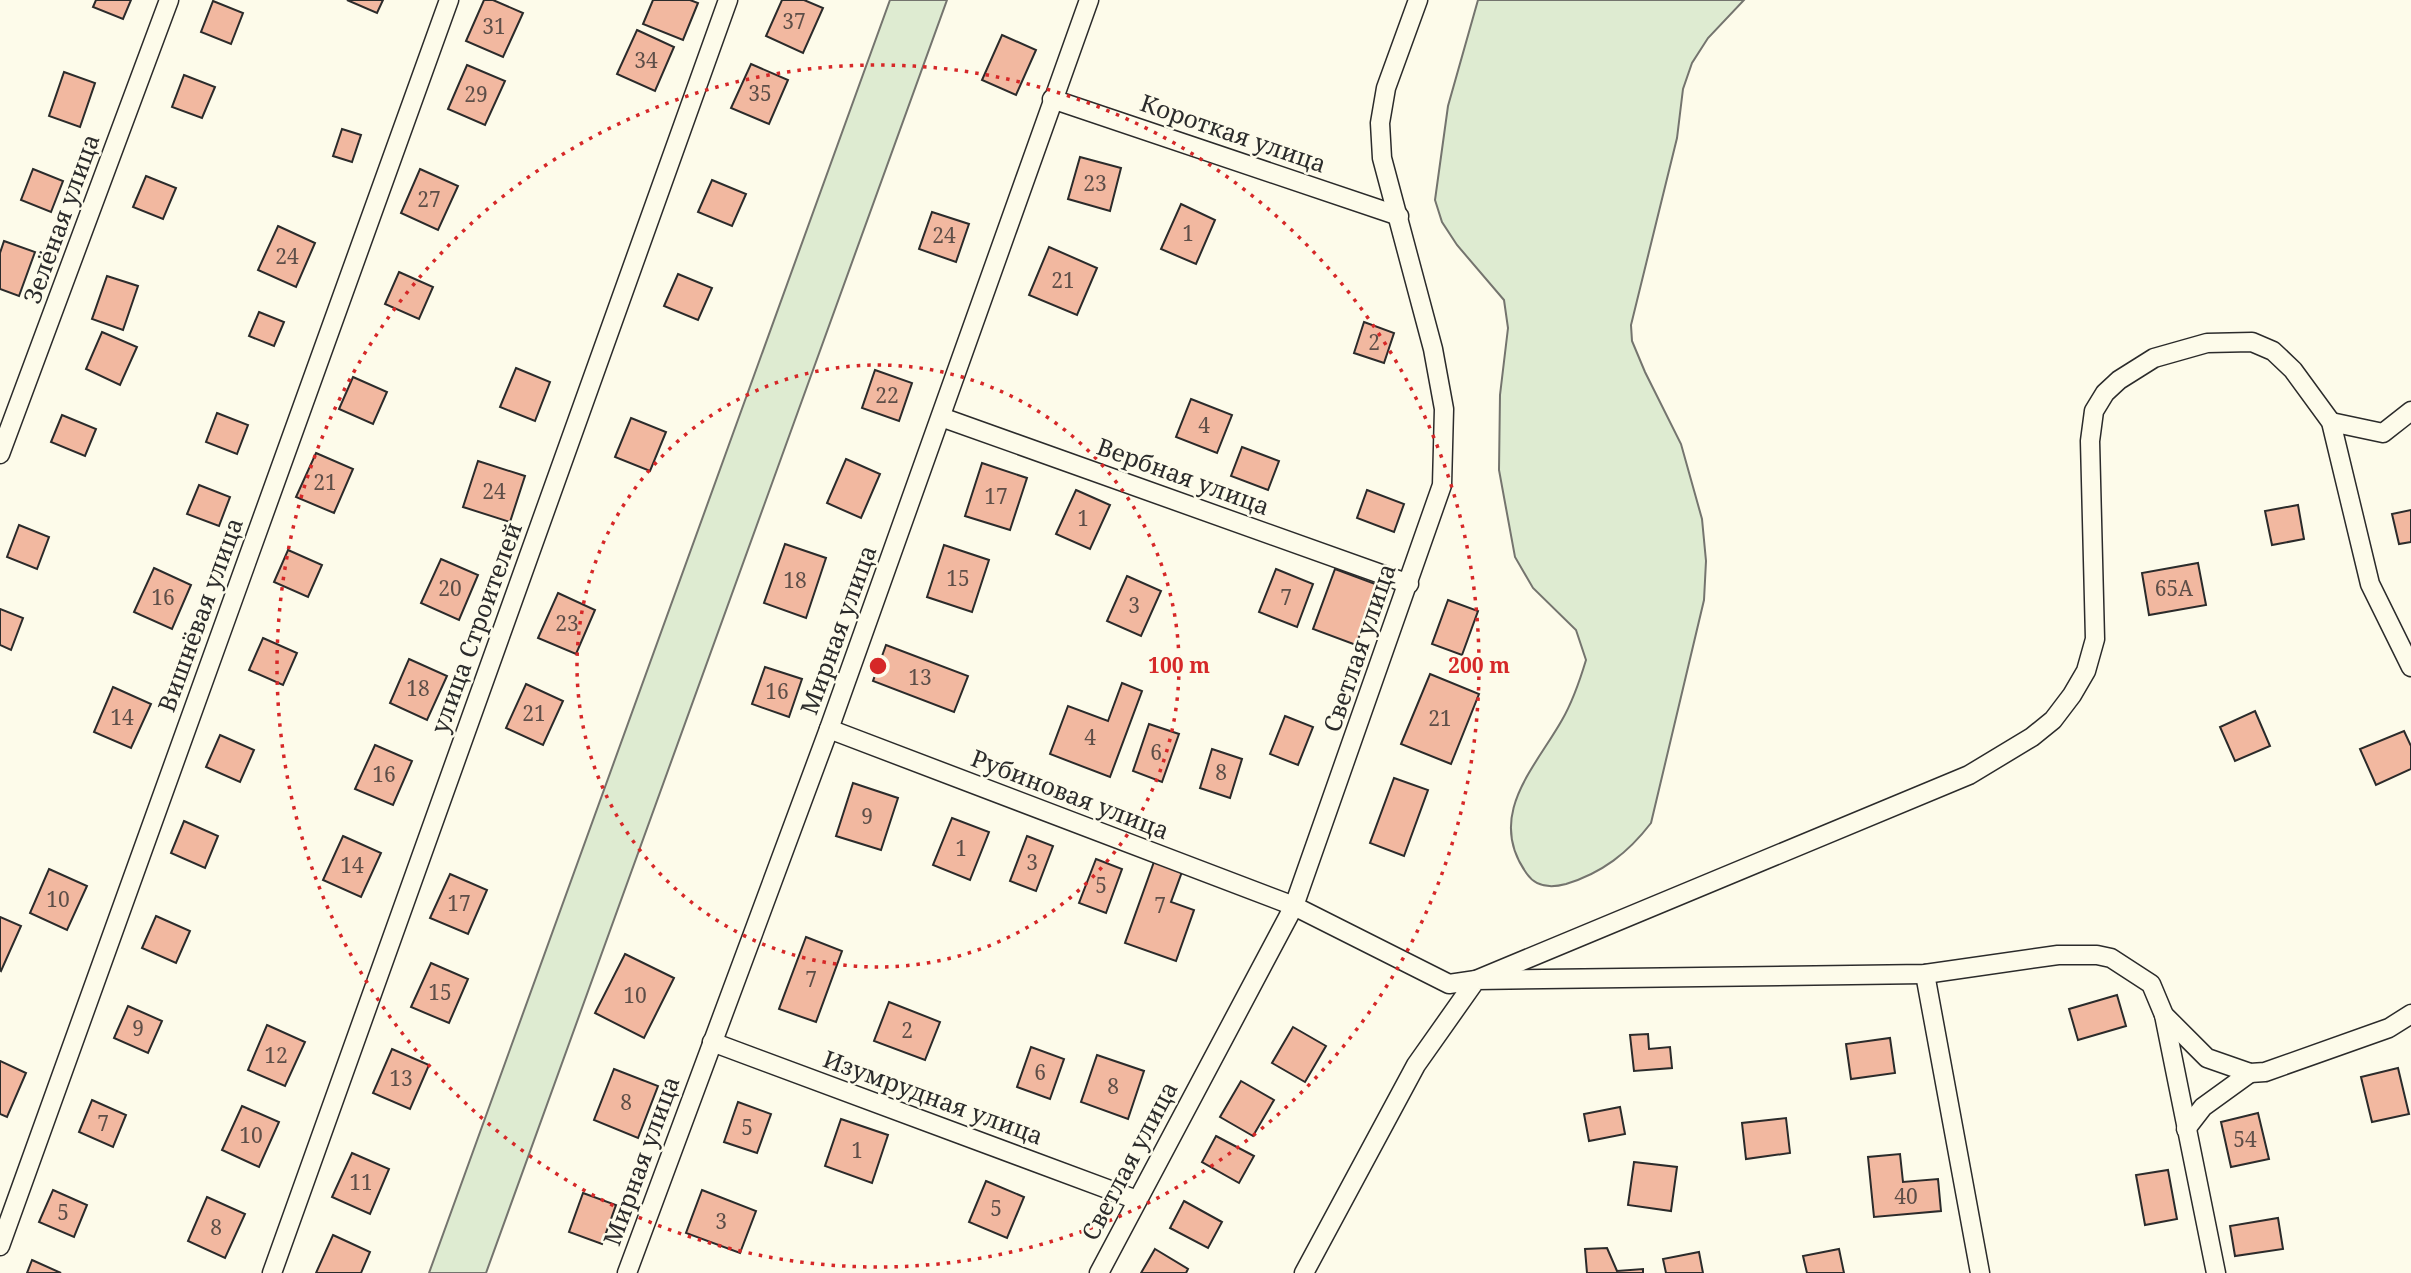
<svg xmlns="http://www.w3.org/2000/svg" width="2411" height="1273" font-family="'Noto Serif',serif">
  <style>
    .green { fill: #deebd1; stroke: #74746e; stroke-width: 2 }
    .building { fill: #f2b8a0; stroke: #2b2b2b; stroke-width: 2 }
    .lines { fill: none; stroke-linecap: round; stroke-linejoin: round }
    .street-casing { stroke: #2b2b2b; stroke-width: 21 }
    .street { stroke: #fdfbea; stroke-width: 18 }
    .ring { fill: none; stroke: #d62828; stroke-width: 3.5; stroke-dasharray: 3.5 7 }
    .labels { text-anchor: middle; stroke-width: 5; stroke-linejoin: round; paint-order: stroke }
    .number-label { font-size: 21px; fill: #5d4e48 }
    .street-label { font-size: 24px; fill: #2b2b2b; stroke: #fdfbea }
    .centre { fill: #d62828; stroke: #fdfbea; stroke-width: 3.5 }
    .ring-label { font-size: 21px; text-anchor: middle; font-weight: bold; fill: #d62828; stroke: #fdfbea; stroke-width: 5; stroke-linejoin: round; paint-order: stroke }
  </style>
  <rect width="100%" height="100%" fill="#fdfbea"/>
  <g class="green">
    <path d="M890,0h57l-461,1273h-57z"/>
    <path d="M1478,0h266l-36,38 -16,25 -9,26 -6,49 -46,187 1,16 13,31 36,72 21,75 4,42 -2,39 -53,223c-23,30 -49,50 -85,61 -15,4 -30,3 -39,-10 -42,-58 8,-106 35,-154 11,-19 18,-40 24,-60l-10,-30 -43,-42 -18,-31 -16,-87 1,-75 8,-67 -4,-28 -47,-55 -15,-23 -7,-22 13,-94z"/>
  </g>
  <g class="building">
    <path d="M96,0h35l-8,19 -30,-12z"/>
    <path d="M347,0h36l-6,13z"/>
    <path d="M484,0h9l30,13 -20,44 -37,-16z"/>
    <path d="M653,0h37l8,3 -15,37 -40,-16z"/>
    <path d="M782,0h22l19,8 -20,45 -37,-17z"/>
    <path d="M213,1l30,12 -12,31 -30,-12z"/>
    <path d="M637,30l37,17 -19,44 -38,-17z"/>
    <path d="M1002,35l34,15 -20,45 -34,-15z"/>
    <path d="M751,64l37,16 -19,44 -38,-16z"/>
    <path d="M467,65l38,16 -20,44 -37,-16z"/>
    <path d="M64,72l31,11 -15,44 -31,-11z"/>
    <path d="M184,75l31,12 -13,31 -30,-11z"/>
    <path d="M342,129l19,6 -9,27 -19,-6z"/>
    <path d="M1080,157l41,11 -11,43 -42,-12z"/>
    <path d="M33,169l30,12 -12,31 -30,-12z"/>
    <path d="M420,169l38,17 -20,44 -37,-17z"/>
    <path d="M146,176l30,12 -13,31 -30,-12z"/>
    <path d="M712,180l34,14 -14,32 -34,-14z"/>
    <path d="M1181,204l34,16 -19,44 -35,-15z"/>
    <path d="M932,212l37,12 -13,38 -37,-13z"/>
    <path d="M278,226l37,17 -19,44 -38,-17z"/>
    <path d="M4,241l31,11 -16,44 -19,-7v-36z"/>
    <path d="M1049,247l48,21 -20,47 -48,-20z"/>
    <path d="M399,272l34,15 -14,32 -34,-15z"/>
    <path d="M678,274l34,14 -14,32 -34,-14z"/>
    <path d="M107,276l31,10 -15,44 -31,-11z"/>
    <path d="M259,312l25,10 -10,24 -25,-10z"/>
    <path d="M1364,322l30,11 -10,30 -30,-10z"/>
    <path d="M102,332l35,15 -17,38 -34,-16z"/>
    <path d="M516,368l34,14 -15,39 -35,-14z"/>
    <path d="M875,370l37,13 -13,38 -37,-13z"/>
    <path d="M353,377l34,15 -14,32 -34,-15z"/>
    <path d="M1191,399l41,16 -15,38 -41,-16z"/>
    <path d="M217,413l31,12 -11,29 -31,-12z"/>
    <path d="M62,415l34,14 -11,27 -34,-14z"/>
    <path d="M631,418l35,14 -16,39 -35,-14z"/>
    <path d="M1242,447l37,14 -11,29 -37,-14z"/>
    <path d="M316,453l37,16 -19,44 -38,-16z"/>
    <path d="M846,459l34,15 -19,44 -34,-15z"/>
    <path d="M478,461l47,15 -15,46 -47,-15z"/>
    <path d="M982,463l45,15 -17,52 -45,-14z"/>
    <path d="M199,485l31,12 -11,29 -32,-12z"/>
    <path d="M1076,490l34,15 -20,44 -34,-15z"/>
    <path d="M1367,490l37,14 -10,28 -37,-14z"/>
    <path d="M2298,505l6,34 -32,6 -7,-34z"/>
    <path d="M2411,510v32l-12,2 -7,-30z"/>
    <path d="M19,525l30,12 -12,32 -30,-12z"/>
    <path d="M785,544l41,14 -20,60 -42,-15z"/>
    <path d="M944,545l45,15 -17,52 -45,-15z"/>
    <path d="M288,550l34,15 -14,32 -34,-15z"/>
    <path d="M441,559l37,16 -19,45 -38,-17z"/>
    <path d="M2198,563l8,42 -57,10 -7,-42z"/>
    <path d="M154,568l37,17 -19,44 -38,-17z"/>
    <path d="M1276,569l37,15 -16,43 -38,-15z"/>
    <path d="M1335,569l43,16 -22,60 -43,-16z"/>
    <path d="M1127,576l34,15 -20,45 -34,-15z"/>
    <path d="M558,593l37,17 -19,44 -38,-16z"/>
    <path d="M1448,600l30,11 -16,44 -30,-11z"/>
    <path d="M0,609l23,9 -12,32 -11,-5z"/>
    <path d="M263,638l34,15 -14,32 -34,-15z"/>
    <path d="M886,645l82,31 -14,36 -81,-31z"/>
    <path d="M409,659l38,17 -20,44 -37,-17z"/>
    <path d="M765,667l37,12 -13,38 -37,-13z"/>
    <path d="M1430,674l49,20 -28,70 -50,-20z"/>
    <path d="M1122,683l20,8 -32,86 -60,-23 18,-48 40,15z"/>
    <path d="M526,684l37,17 -20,44 -37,-17z"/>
    <path d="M113,687l38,17 -20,44 -37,-16z"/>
    <path d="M2255,711l15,35 -35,15 -15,-34z"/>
    <path d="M1285,716l28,11 -15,38 -28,-11z"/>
    <path d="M1149,724l30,10 -17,48 -29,-11z"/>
    <path d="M2404,731l7,15v23l-35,16 -16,-36z"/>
    <path d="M220,735l34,15 -14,32 -34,-15z"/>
    <path d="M375,745l37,16 -19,44 -38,-16z"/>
    <path d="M1212,749l30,10 -12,39 -30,-10z"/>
    <path d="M1394,778l34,12 -24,66 -34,-13z"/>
    <path d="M853,783l45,15 -17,52 -45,-14z"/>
    <path d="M952,818l37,14 -19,48 -37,-15z"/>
    <path d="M184,821l34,15 -13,32 -34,-15z"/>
    <path d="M343,836l38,17 -20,44 -38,-17z"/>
    <path d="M1027,836l26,10 -17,45 -26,-10z"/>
    <path d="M1096,859l26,10 -16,44 -27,-10z"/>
    <path d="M1155,859l28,10 -12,33 23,8 -18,51 -51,-18z"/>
    <path d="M49,869l38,17 -20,44 -37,-17z"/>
    <path d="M450,874l37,16 -19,44 -38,-16z"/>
    <path d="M156,916l34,15 -14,32 -34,-15z"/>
    <path d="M0,917l21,9 -20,45 -1,-1z"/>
    <path d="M806,937l36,14 -26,71 -37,-13z"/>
    <path d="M625,954l49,24 -30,60 -49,-25z"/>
    <path d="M431,963l37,16 -19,44 -38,-16z"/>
    <path d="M2117,995l9,31 -48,14 -9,-31z"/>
    <path d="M889,1002l51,20 -15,38 -51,-19z"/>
    <path d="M128,1006l34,15 -14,32 -34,-15z"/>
    <path d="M267,1025l38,17 -20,44 -37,-16z"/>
    <path d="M1293,1027l33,19 -21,36 -33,-19z"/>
    <path d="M1648,1034l1,15 21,-2 2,21 -38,3 -4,-36z"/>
    <path d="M1890,1038l5,35 -44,6 -5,-35z"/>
    <path d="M1031,1047l33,12 -14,40 -33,-12z"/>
    <path d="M392,1049l37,16 -19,44 -37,-16z"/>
    <path d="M1097,1055l47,16 -16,48 -47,-17z"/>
    <path d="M0,1061l26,12 -19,44 -7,-3z"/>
    <path d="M2398,1068l11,46 -37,8 -11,-45z"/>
    <path d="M614,1069l44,17 -20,52 -44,-18z"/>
    <path d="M1241,1081l33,19 -21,36 -33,-19z"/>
    <path d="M92,1100l34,15 -13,32 -34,-15z"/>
    <path d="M738,1102l33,12 -14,39 -33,-11z"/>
    <path d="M242,1106l37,16 -20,45 -37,-17z"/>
    <path d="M1620,1107l5,27 -36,7 -5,-27z"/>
    <path d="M2258,1113l11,46 -38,8 -10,-45z"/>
    <path d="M1786,1118l4,35 -44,6 -4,-36z"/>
    <path d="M841,1119l47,16 -16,48 -47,-17z"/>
    <path d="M1216,1136l38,20 -15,27 -37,-21z"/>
    <path d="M352,1153l37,16 -19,45 -38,-17z"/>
    <path d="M1900,1154l3,28 35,-3 3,32 -67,6 -6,-60z"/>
    <path d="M1634,1162l43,5 -6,44 -43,-6z"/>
    <path d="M2168,1170l9,49 -32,6 -9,-50z"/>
    <path d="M986,1181l38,16 -17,41 -38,-16z"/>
    <path d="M53,1190l34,15 -13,32 -35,-15z"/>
    <path d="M702,1190l54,21 -16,42 -54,-20z"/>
    <path d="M583,1193l33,12 -14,39 -33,-12z"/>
    <path d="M207,1197l38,17 -20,44 -37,-17z"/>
    <path d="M1184,1201l38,21 -14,26 -38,-20z"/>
    <path d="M2278,1218l5,31 -48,7 -5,-30z"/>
    <path d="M333,1235l37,17 -9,21h-45z"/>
    <path d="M1607,1248l10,23 26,-2v4h-56l-2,-24z"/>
    <path d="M1155,1249l33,20 -2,4h-45z"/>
    <path d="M1839,1249l5,24h-37l-4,-17z"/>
    <path d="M1699,1252l4,21h-37l-3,-14z"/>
    <path d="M32,1260l29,13h-34z"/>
  </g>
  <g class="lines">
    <g class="street-casing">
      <g id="street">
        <path d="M1052,99l347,117"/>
        <path d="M941,417l468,167"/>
        <path d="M2331,422l52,11 28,-22"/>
        <path d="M0,454l169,-454"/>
        <path d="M829,729l465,177 155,78 27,-4 493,-205 63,-38 21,-17 19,-25 14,-24 9,-32 -5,-198 4,-30 11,-18 14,-13 35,-22 53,-15 45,-1 21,9 20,19 38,52 39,162 41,83"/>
        <path d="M1925,974l55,299"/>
        <path d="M2164,1015l52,258"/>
        <path d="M712,1042l425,158"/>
        <path d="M2186,1129l17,-22 47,-34"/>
        <path d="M0,1246l449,-1246"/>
        <path d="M272,1273l456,-1273"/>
        <path d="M627,1273l202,-544 260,-729"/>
        <path d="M1099,1273l195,-367 148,-421 2,-76 -11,-60 -51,-191 -2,-35 6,-35 32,-88"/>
        <path d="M1304,1273l112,-208 60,-85 449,-6 133,-19h39l14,3 40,26 13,31 43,43 43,15 15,-1 124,-44 22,-14"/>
      </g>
    </g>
    <use href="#street" class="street"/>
  </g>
  <g class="ring">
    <circle cx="878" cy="666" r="301"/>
    <circle cx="878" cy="666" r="601"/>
  </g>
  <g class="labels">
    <g class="number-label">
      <text x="794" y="29">37</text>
      <text x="494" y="34">31</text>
      <text x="646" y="68">34</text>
      <text x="760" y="101">35</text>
      <text x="476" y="102">29</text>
      <text x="1095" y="191">23</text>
      <text x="429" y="207">27</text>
      <text x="1188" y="241">1</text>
      <text x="944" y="243">24</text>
      <text x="287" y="264">24</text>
      <text x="1063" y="288">21</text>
      <text x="1374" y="350">2</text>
      <text x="887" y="403">22</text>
      <text x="1204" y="433">4</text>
      <text x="325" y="490">21</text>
      <text x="494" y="499">24</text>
      <text x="996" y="504">17</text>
      <text x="1083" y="526">1</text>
      <text x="958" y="586">15</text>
      <text x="795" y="588">18</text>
      <text x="450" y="596">20</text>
      <text x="2174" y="596">65А</text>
      <text x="163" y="605">16</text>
      <text x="1286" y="605">7</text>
      <text x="1134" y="613">3</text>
      <text x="567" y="631">23</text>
      <text x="920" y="685">13</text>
      <text x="418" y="696">18</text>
      <text x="777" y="699">16</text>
      <text x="534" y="721">21</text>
      <text x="122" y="725">14</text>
      <text x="1440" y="726">21</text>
      <text x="1090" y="745">4</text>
      <text x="1156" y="760">6</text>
      <text x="1221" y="780">8</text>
      <text x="384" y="782">16</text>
      <text x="867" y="824">9</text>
      <text x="961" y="856">1</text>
      <text x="1032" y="870">3</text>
      <text x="352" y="873">14</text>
      <text x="1101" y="893">5</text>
      <text x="58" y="907">10</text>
      <text x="459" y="911">17</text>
      <text x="1160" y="913">7</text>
      <text x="811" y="987">7</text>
      <text x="440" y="1000">15</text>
      <text x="635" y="1003">10</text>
      <text x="138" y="1036">9</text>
      <text x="907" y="1038">2</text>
      <text x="276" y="1063">12</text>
      <text x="1040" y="1080">6</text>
      <text x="401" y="1086">13</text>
      <text x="1113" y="1094">8</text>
      <text x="626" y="1110">8</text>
      <text x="103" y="1131">7</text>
      <text x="747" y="1135">5</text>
      <text x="251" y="1143">10</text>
      <text x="2245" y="1147">54</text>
      <text x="857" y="1158">1</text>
      <text x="361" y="1190">11</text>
      <text x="1906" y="1204">40</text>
      <text x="996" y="1216">5</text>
      <text x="63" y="1220">5</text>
      <text x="721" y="1229">3</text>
      <text x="216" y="1235">8</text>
    </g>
    <g class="street-label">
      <text transform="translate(1233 134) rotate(19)" y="8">Короткая улица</text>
      <text transform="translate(62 219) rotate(-70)" y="8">Зелёная улица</text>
      <text transform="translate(1183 477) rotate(20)" y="8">Вербная улица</text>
      <text transform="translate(201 615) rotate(-70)" y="8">Вишнёвая улица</text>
      <text transform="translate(477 628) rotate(-70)" y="8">улица Строителей</text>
      <text transform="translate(839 630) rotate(-70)" y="8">Мирная улица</text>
      <text transform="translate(1360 648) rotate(-71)" y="8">Светлая улица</text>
      <text transform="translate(1070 795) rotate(21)" y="8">Рубиновая улица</text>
      <text transform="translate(933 1098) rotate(20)" y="8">Изумрудная улица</text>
      <text transform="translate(642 1161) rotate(-70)" y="8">Мирная улица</text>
      <text transform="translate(1130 1161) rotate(-62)" y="8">Светлая улица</text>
    </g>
  </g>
  <circle cx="878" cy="666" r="10" class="centre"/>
  <g class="ring-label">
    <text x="1179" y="673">100 m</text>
    <text x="1479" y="673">200 m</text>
  </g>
</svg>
